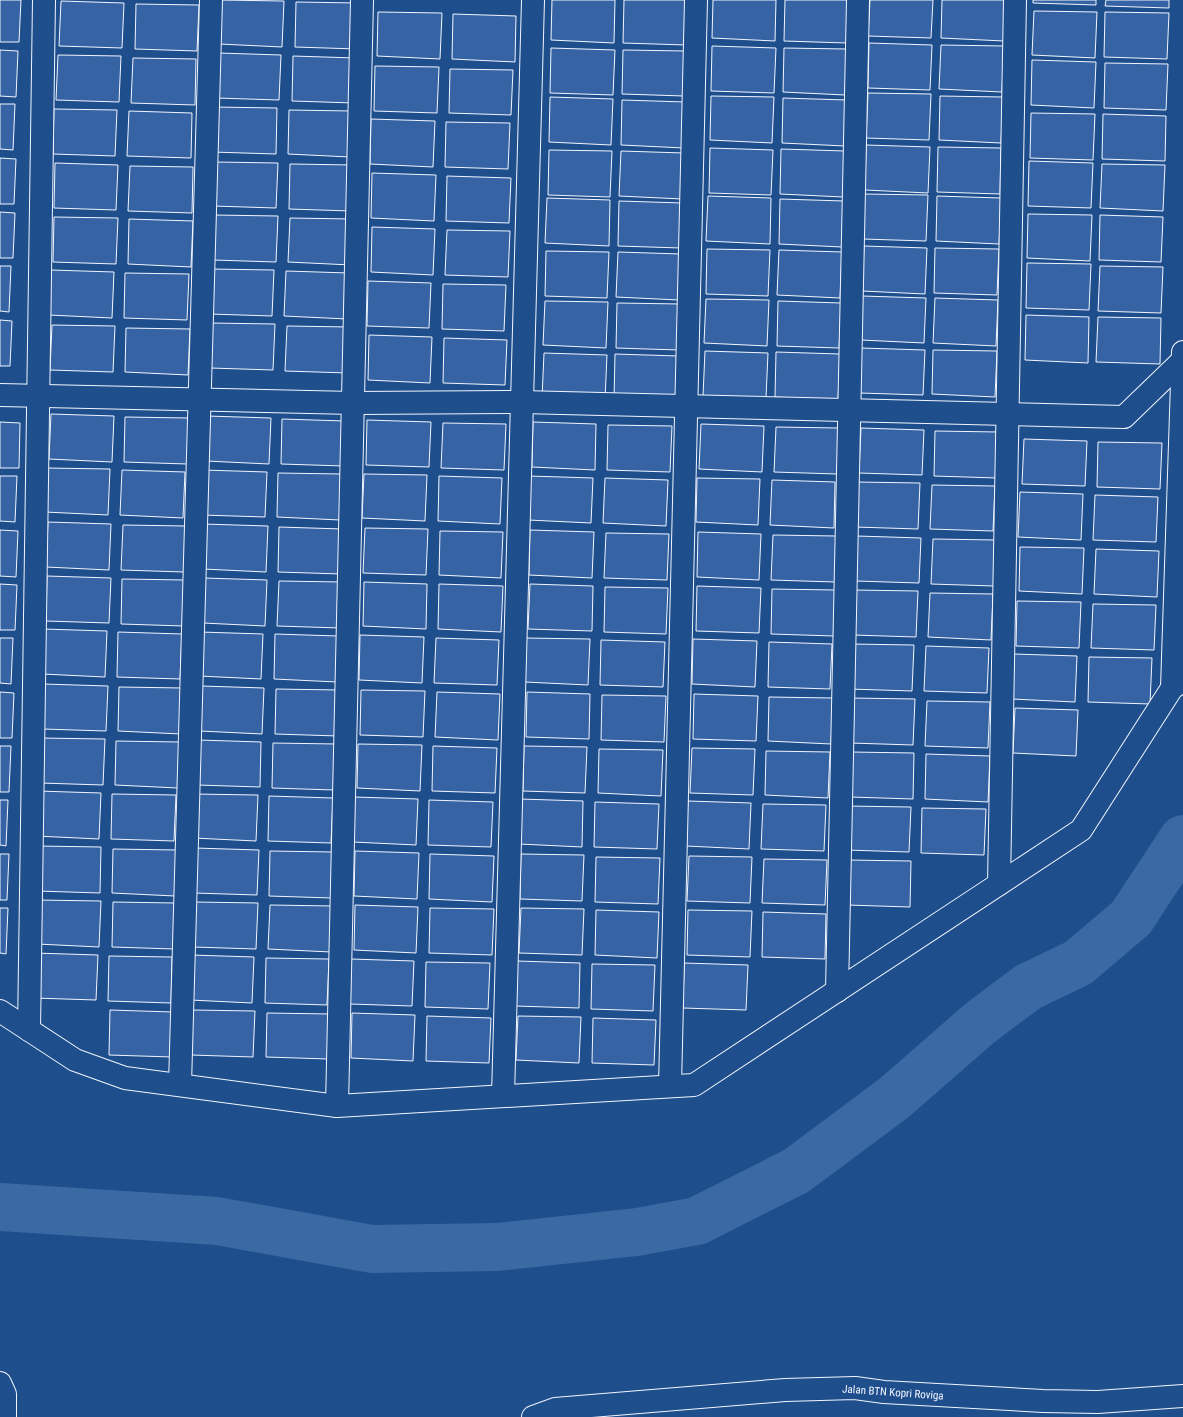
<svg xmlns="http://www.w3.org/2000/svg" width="1183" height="1417" font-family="'Roboto Condensed',sans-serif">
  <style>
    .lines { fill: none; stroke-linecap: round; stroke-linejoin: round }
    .river { stroke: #3b69a3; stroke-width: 48 }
    .building { fill: #3563a3; stroke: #f2f6ff }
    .minor-casing { stroke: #f2f6ff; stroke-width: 24 }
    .minor { stroke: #1f4e8c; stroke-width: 22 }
    .labels { text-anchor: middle; stroke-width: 3; stroke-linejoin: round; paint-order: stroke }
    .street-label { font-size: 11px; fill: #f2f6ff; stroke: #1f4e8c }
  </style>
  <rect width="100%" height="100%" fill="#1f4e8c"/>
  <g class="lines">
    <path class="river" d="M0,1207l217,14 155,28 125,-2 140,-15 60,-11 99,-50 98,-73 86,-75 48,-36 50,-24 53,-45 52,-79"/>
  </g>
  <g class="building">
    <path d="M0,0h21l-2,42h-19z"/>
    <path d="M220,0l64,1 -2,46 -63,-3z"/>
    <path d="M552,0h63l-1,43 -63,-3z"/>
    <path d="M624,0h64l-2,45 -63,-2z"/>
    <path d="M713,0h63l-1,41 -63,-3z"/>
    <path d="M785,0h64l-2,43 -63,-2z"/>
    <path d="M870,0h63l-2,38 -63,-2z"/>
    <path d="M942,0h63l-1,41 -63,-3z"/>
    <path d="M1033,0h63v5l-63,-2z"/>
    <path d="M1106,0h63v8l-64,-2z"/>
    <path d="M61,1l63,2 -2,45 -63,-2z"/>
    <path d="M296,2l63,1 -2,46 -62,-2z"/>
    <path d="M136,4l63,1 -2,46 -62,-2z"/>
    <path d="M1034,11l63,1 -2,46 -63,-3z"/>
    <path d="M378,12l64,1 -2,46 -63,-3z"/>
    <path d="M1105,12l64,1 -2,46 -63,-2z"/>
    <path d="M453,14l63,2 -1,46 -63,-3z"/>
    <path d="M869,43l63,2 -2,45 -62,-2z"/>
    <path d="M941,45l63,1 -2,46 -63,-3z"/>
    <path d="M712,46l64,2 -2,45 -63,-2z"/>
    <path d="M551,48l64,2 -2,45 -63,-2z"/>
    <path d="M784,48l63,1 -2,46 -62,-3z"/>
    <path d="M0,50l18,1 -2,46 -16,-1z"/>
    <path d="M623,50l63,1 -2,45 -62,-2z"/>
    <path d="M218,53l63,2 -2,45 -63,-2z"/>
    <path d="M58,55l63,1 -2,46 -63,-2z"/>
    <path d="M293,56l63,2 -2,45 -62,-2z"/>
    <path d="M133,58l63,1 -1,46 -64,-2z"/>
    <path d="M1032,60l64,2 -2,46 -63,-3z"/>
    <path d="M1105,63l63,1 -2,46 -62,-2z"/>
    <path d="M375,66l64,1 -2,46 -63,-2z"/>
    <path d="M450,69l63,1 -2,45 -62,-2z"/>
    <path d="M868,93l63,1 -2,46 -63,-2z"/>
    <path d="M711,96l63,1 -2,46 -62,-3z"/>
    <path d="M940,96l63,1 -2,46 -62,-3z"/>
    <path d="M550,97l63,2 -2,46 -62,-3z"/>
    <path d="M783,98l64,2 -2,46 -63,-3z"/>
    <path d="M622,100l64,2 -2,46 -63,-3z"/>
    <path d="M0,104h15l-2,46 -13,-1z"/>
    <path d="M214,107l63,1 -1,46 -64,-2z"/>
    <path d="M54,109l63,1 -2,46 -62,-2z"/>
    <path d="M289,110l63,1 -2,46 -62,-3z"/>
    <path d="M129,111l63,2 -1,45 -64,-2z"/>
    <path d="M1031,113l64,1 -2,46 -63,-2z"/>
    <path d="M1103,114l63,2 -1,45 -63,-2z"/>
    <path d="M371,119l64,2 -2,46 -63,-3z"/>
    <path d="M446,122l64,1 -2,46 -63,-2z"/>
    <path d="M866,145l64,2 -2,46 -63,-3z"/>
    <path d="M938,147l63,1 -1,46 -63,-2z"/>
    <path d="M710,148l63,2 -2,45 -62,-2z"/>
    <path d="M781,149l64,2 -2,46 -63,-3z"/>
    <path d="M549,150l63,1 -2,46 -62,-2z"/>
    <path d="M621,151l63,2 -2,46 -63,-3z"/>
    <path d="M0,158l16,1 -2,45h-14z"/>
    <path d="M1029,161l64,2 -2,45 -63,-2z"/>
    <path d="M215,162l63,1 -2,45 -63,-2z"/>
    <path d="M55,163l63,2 -2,45 -62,-2z"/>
    <path d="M290,164l63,1 -2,46 -62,-2z"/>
    <path d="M1102,164l63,1 -2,46 -63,-3z"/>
    <path d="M130,166l63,1 -1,46 -64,-2z"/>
    <path d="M372,173l64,2 -2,46 -63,-3z"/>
    <path d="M447,176l64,2 -2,45 -63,-2z"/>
    <path d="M864,194l64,1 -2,46 -63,-2z"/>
    <path d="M708,196l63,2 -1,46 -64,-3z"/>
    <path d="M937,196l64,2 -2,46 -63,-3z"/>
    <path d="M547,198l63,2 -1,46 -64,-3z"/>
    <path d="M780,199l64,2 -2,46 -63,-3z"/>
    <path d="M619,201l64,2 -2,45 -63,-2z"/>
    <path d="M0,212l15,1 -2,45h-13z"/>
    <path d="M1028,214l64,1 -2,46 -63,-3z"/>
    <path d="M214,215l64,1 -2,46 -63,-2z"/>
    <path d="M1100,215l63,2 -2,45 -62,-2z"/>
    <path d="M54,217l64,1 -2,46 -63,-2z"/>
    <path d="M290,218l63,1 -2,46 -63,-3z"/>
    <path d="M129,219l64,2 -2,46 -63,-3z"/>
    <path d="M372,227l63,2 -2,46 -62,-3z"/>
    <path d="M447,230l63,1 -2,46 -63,-2z"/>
    <path d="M864,246l63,2 -2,46 -63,-3z"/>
    <path d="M935,248l64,1 -2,46 -63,-2z"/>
    <path d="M707,249l63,1 -2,46 -62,-2z"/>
    <path d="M779,250l63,2 -2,46 -63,-3z"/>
    <path d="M546,251l63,1 -2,46 -62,-2z"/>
    <path d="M618,252l63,2 -2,46 -63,-3z"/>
    <path d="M1027,263l64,1 -2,46 -63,-2z"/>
    <path d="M0,266h11l-2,46 -9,-1z"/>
    <path d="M1100,266l63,1 -2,46 -63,-2z"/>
    <path d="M210,269l64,1 -2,46 -63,-2z"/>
    <path d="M51,270l63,2 -2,46 -63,-3z"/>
    <path d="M286,271l63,2 -2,46 -63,-3z"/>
    <path d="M125,273l64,1 -2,46 -63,-2z"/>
    <path d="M368,281l63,2 -2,45 -62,-2z"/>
    <path d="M443,284l63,1 -2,46 -62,-2z"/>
    <path d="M862,296l64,2 -2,45 -63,-3z"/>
    <path d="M935,298l63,2 -2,46 -63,-3z"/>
    <path d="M706,299l63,1 -2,46 -63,-3z"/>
    <path d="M545,301l63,1 -2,46 -63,-3z"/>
    <path d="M778,301l63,2 -2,45 -62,-2z"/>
    <path d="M617,303l64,1 -2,46 -63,-2z"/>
    <path d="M1026,315l63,2 -1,46 -63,-3z"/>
    <path d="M1098,317l63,1 -1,46 -64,-2z"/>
    <path d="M0,320l12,1 -2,45h-10z"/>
    <path d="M211,323l64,1 -2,46 -63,-2z"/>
    <path d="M52,325l63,1 -2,46 -63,-2z"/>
    <path d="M287,326l63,1 -2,46 -63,-2z"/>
    <path d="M126,328l64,1 -2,46 -63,-3z"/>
    <path d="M369,335l63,2 -2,46 -62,-3z"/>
    <path d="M444,338l63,2 -2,45 -62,-2z"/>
    <path d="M861,348l64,2 -2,45 -63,-2z"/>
    <path d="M933,350l64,1 -2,46 -63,-3z"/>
    <path d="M705,351l63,2 -2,45 -63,-2z"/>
    <path d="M776,352l64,2 -2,46 -63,-3z"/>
    <path d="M544,353l63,2 -2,45 -63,-2z"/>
    <path d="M615,354l64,2 -2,45 -63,-2z"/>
    <path d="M51,414l63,2 -2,46 -63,-3z"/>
    <path d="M207,416l64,2 -2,46 -63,-3z"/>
    <path d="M125,417l64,1 -2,46 -63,-2z"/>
    <path d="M282,419l63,2 -1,45 -63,-2z"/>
    <path d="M367,420l64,2 -2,45 -63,-2z"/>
    <path d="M0,422l20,1 -1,45h-19z"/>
    <path d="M533,422l63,2 -1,46 -63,-3z"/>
    <path d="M443,423l63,1 -2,46 -63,-2z"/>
    <path d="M701,424l63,2 -2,46 -63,-3z"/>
    <path d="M608,425l64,1 -2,46 -63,-2z"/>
    <path d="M776,427l63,1 -2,46 -63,-2z"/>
    <path d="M861,428l63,2 -2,45 -63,-2z"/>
    <path d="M935,431l64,1 -2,46 -63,-2z"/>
    <path d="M1024,439l63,2 -2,45 -63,-2z"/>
    <path d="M1098,442l64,1 -2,46 -63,-2z"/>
    <path d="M47,468l63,1 -2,46 -63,-3z"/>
    <path d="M122,470l63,2 -2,46 -63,-3z"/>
    <path d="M203,470l64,2 -2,45 -63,-2z"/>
    <path d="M278,473l64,1 -2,46 -63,-3z"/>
    <path d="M364,474l63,1 -2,46 -63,-3z"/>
    <path d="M0,476h17l-2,46 -15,-1z"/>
    <path d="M439,476l63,2 -2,46 -62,-3z"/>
    <path d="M529,476l64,2 -2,45 -63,-3z"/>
    <path d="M605,478l63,2 -2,46 -63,-3z"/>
    <path d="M697,478l63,1 -2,46 -62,-3z"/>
    <path d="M772,480l63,2 -1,46 -64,-3z"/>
    <path d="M857,482l63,1 -2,46 -63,-2z"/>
    <path d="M932,485l63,1 -2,45 -63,-2z"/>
    <path d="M1020,492l63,2 -2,46 -63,-3z"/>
    <path d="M1095,495l63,2 -2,45 -63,-2z"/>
    <path d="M48,522l63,2 -2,46 -63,-3z"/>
    <path d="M204,524l64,2 -2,46 -63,-3z"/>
    <path d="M123,525l63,1 -2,46 -63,-2z"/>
    <path d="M279,527l64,2 -2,45 -63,-2z"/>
    <path d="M365,528l63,1 -2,46 -63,-2z"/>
    <path d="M0,530l18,1 -2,46 -16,-1z"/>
    <path d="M530,530l64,2 -2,46 -63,-3z"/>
    <path d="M440,531l63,1 -2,46 -62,-3z"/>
    <path d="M698,532l63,2 -2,46 -62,-3z"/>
    <path d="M606,533l63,1 -2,46 -63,-2z"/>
    <path d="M773,535l63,1 -1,46 -64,-2z"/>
    <path d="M857,536l64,2 -2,45 -63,-2z"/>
    <path d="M933,539l63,1 -2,46 -63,-2z"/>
    <path d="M1020,547l64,1 -2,46 -63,-3z"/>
    <path d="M1096,549l63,2 -2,46 -63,-3z"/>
    <path d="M47,576l64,2 -2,45 -63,-2z"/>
    <path d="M204,578l63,2 -2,46 -62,-3z"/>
    <path d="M122,579l63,1 -1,46 -63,-2z"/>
    <path d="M279,581l63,1 -1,46 -64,-2z"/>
    <path d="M364,582l63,2 -1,45 -63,-3z"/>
    <path d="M0,584l17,1 -2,45h-15z"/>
    <path d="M439,584l64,2 -2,46 -63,-3z"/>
    <path d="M530,584l63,2 -1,45 -64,-2z"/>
    <path d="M697,586l64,2 -2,45 -63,-2z"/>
    <path d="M605,587l63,1 -2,46 -62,-2z"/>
    <path d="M772,589l64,1 -2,46 -63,-2z"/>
    <path d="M854,590l64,1 -2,46 -63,-2z"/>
    <path d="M930,593l63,1 -2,46 -63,-3z"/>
    <path d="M1017,601l64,1 -2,46 -63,-2z"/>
    <path d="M1093,604l63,1 -2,45 -63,-2z"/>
    <path d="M43,629l64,2 -2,46 -63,-3z"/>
    <path d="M118,632l64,2 -2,45 -63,-2z"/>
    <path d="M200,632l63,2 -2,45 -62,-3z"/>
    <path d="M275,634l63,2 -1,46 -63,-3z"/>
    <path d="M360,635l64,2 -2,46 -63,-3z"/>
    <path d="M0,638h13l-2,46 -11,-1z"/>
    <path d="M436,638l63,2 -2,45 -63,-2z"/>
    <path d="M526,638l64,1 -2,46 -63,-3z"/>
    <path d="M693,639l64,2 -2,46 -63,-3z"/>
    <path d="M601,640l64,2 -2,45 -63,-2z"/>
    <path d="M769,642l63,2 -2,45 -62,-2z"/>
    <path d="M850,644l64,1 -2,46 -63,-2z"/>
    <path d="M926,646l63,2 -2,45 -63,-2z"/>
    <path d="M1014,654l63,2 -2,46 -63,-3z"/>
    <path d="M1089,657l63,1 -2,46 -62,-2z"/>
    <path d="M44,684l64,2 -2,45 -63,-2z"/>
    <path d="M201,686l63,2 -2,46 -62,-3z"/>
    <path d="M119,687l64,1 -2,46 -63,-3z"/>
    <path d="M276,689l63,1 -1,46 -63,-2z"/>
    <path d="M361,690l64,1 -2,46 -63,-2z"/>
    <path d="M0,692l14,1 -2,45h-12z"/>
    <path d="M437,692l63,2 -2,46 -63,-3z"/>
    <path d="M527,692l63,2 -1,45 -63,-2z"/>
    <path d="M694,694l64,2 -2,45 -63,-2z"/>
    <path d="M602,695l64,1 -2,46 -63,-2z"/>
    <path d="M769,697l64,1 -2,46 -63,-3z"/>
    <path d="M851,698l64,1 -2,46 -63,-2z"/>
    <path d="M927,701l63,1 -2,46 -63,-2z"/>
    <path d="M1015,708l63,2 -2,46 -63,-3z"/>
    <path d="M41,738l64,1 -2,46 -63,-2z"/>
    <path d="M198,740l63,2 -1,45 -63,-2z"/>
    <path d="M116,741l64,1 -2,46 -63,-3z"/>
    <path d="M273,743l63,1 -2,46 -62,-2z"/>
    <path d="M358,744l64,1 -2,46 -63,-3z"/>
    <path d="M0,746h11l-2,46h-9z"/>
    <path d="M433,746l64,2 -2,45 -63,-2z"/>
    <path d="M524,746l63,1 -2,46 -62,-2z"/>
    <path d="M692,748l63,1 -2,46 -63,-2z"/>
    <path d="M599,749l64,1 -2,46 -63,-3z"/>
    <path d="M766,751l64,1 -2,46 -63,-3z"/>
    <path d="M851,752l63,1 -1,46 -63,-2z"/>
    <path d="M926,754l64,2 -2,46 -63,-3z"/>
    <path d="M37,791l64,2 -2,46 -63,-3z"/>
    <path d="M112,794l64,1 -2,46 -63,-2z"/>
    <path d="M194,794l64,1 -2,46 -63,-3z"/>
    <path d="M269,796l64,2 -2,45 -63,-2z"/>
    <path d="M354,797l64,2 -2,46 -63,-3z"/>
    <path d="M520,799l63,2 -1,46 -63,-3z"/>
    <path d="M0,800h8l-2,46 -6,-1z"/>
    <path d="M429,800l64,2 -2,45 -63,-2z"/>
    <path d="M688,801l63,2 -2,46 -63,-3z"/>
    <path d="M595,802l64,2 -2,45 -63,-2z"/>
    <path d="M763,804l63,1 -2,46 -63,-2z"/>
    <path d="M847,806l64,1 -2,45 -63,-2z"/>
    <path d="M922,808l64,1 -2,46 -63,-2z"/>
    <path d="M38,846l63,1 -1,46 -63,-2z"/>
    <path d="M195,848l64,2 -2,45 -63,-2z"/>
    <path d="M113,849l64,1 -2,46 -63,-3z"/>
    <path d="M270,851l64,1 -2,46 -63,-2z"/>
    <path d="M355,851l64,2 -2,46 -63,-3z"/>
    <path d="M0,854h9l-2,46h-7z"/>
    <path d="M430,854l64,2 -2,46 -63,-3z"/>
    <path d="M521,854l63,1 -2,46 -62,-2z"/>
    <path d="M689,856l63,1 -2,46 -63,-2z"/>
    <path d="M596,857l64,1 -2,46 -63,-2z"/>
    <path d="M764,859l63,1 -2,45 -63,-2z"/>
    <path d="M848,860l63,1 -1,46 -63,-2z"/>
    <path d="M38,900l63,1 -2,46 -62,-3z"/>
    <path d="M113,902l63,1 -2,46 -62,-2z"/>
    <path d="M195,902l63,1 -2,46 -63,-2z"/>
    <path d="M270,905l63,1 -2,46 -63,-3z"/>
    <path d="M355,905l63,2 -2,46 -62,-3z"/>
    <path d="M0,908h8l-2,46 -6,-1z"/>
    <path d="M430,908l64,1 -2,46 -63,-2z"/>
    <path d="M521,908l63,1 -2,46 -63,-2z"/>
    <path d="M596,910l63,2 -2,46 -62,-3z"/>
    <path d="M688,910l64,1 -2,46 -63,-2z"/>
    <path d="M763,912l63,2 -1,45 -63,-2z"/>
    <path d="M34,953l64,2 -2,45 -63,-2z"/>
    <path d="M191,955l63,2 -2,46 -62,-3z"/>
    <path d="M109,956l63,1 -1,46 -63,-2z"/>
    <path d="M266,958l63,1 -2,46 -62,-2z"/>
    <path d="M351,959l63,2 -2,45 -62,-2z"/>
    <path d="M517,961l63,2 -1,45 -64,-2z"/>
    <path d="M426,962l64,1 -2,46 -63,-2z"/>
    <path d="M684,963l64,2 -2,45 -63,-2z"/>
    <path d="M592,964l63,1 -2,46 -62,-2z"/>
    <path d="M110,1010l63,2 -1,45 -63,-2z"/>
    <path d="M192,1010l63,1 -2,46 -62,-2z"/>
    <path d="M267,1013l63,1 -2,45 -62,-2z"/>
    <path d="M352,1013l63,2 -2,46 -62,-3z"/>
    <path d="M427,1016l64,2 -2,45 -63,-2z"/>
    <path d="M518,1016l63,1 -2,46 -63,-3z"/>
    <path d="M593,1018l63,2 -2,45 -62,-2z"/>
  </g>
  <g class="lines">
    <g class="minor-casing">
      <g id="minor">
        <path d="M0,395l353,8 168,-1 603,15 59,-57"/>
        <path d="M1172,688l11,-336"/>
        <path d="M999,884l16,-884"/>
        <path d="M837,991l21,-991"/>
        <path d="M0,1011l75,49 50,18 212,28 357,-21 387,-255 91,-142 11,-7"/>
        <path d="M29,1030l15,-1030"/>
        <path d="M180,1085l31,-1085"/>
        <path d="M670,1086l26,-1086"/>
        <path d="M503,1096l30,-1096"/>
        <path d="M337,1106l25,-1106"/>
        <path d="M0,1383l5,11v23"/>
        <path d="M533,1417l22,-8 230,-19 70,-2 29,4 159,9 55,1 85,-6"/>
      </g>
    </g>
    <use href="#minor" class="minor"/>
  </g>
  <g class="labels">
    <g class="street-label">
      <text transform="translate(893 1392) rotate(4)" y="4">Jalan BTN Kopri Roviga</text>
    </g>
  </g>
</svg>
